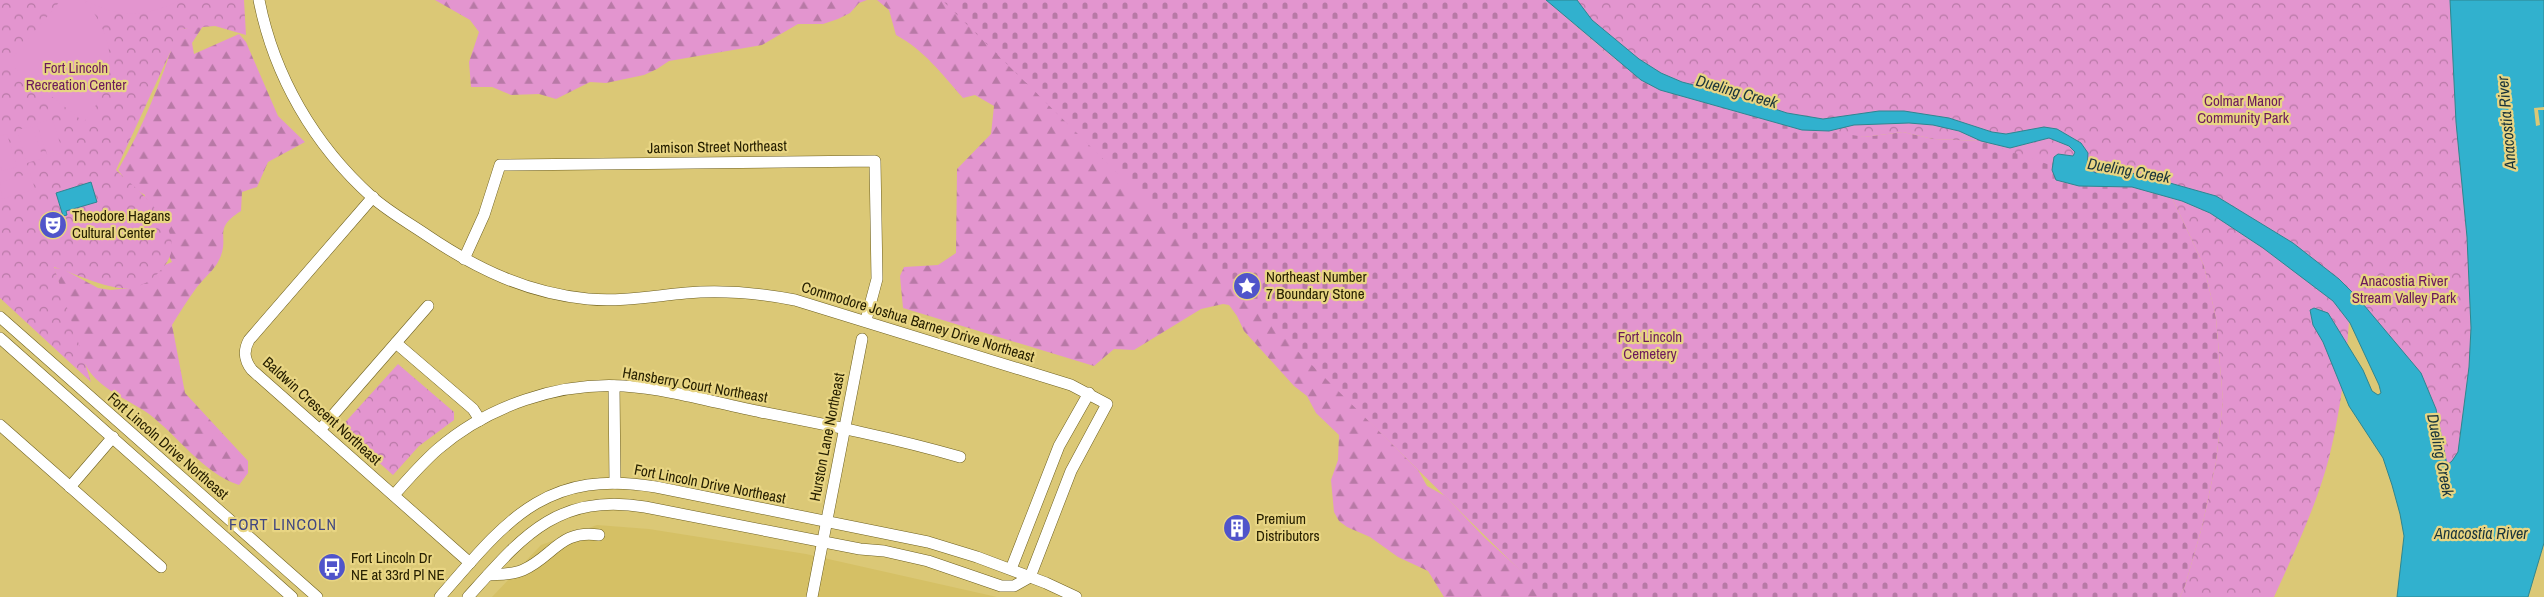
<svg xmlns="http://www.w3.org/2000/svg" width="2544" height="597" font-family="'Archivo Narrow',sans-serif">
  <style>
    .built { fill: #d5c065 }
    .forest { fill: url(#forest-firs) }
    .cemetery { fill: url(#cemetery-stones) }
    .park { fill: url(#park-crowns) }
    .garden { fill: #e395cf }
    .water { fill: #31b1ce; stroke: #2e8690 }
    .pier { fill: #dbc876 }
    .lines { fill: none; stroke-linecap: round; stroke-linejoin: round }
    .minor-casing { stroke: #6d5f1f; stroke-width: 12 }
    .minor { stroke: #fff; stroke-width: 11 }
    .labels { text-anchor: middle; stroke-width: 4.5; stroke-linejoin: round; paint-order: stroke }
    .park-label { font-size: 15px; fill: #6b195c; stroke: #e8d583 }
    .street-label { font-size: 15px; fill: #272000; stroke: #e8d583 }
    .poi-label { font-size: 15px; fill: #272000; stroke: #e8d583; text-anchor: start }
    .water-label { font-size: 16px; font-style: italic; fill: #1a343b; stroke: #e8d583 }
    .neighbourhood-label { font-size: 16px; letter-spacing: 1px; fill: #3f4682; stroke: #e8d583 }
  </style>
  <defs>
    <pattern id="forest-firs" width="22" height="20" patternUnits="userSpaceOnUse" patternTransform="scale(1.25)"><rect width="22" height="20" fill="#e395cf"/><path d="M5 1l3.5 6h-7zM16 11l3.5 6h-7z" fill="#b879a6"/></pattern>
    <pattern id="cemetery-stones" width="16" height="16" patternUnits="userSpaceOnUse" patternTransform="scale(1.25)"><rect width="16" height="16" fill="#e395cf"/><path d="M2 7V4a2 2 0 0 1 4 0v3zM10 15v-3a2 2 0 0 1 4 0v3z" fill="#b879a6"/></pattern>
    <pattern id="park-crowns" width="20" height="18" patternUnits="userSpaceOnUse" patternTransform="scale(1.25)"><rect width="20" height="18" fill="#e395cf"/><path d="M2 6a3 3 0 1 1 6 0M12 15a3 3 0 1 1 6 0" fill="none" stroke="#b879a6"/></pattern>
  </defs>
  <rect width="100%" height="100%" fill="#dbc876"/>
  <path class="built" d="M597,525l52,4 157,25 191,43h-505l49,-52z"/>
  <g class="forest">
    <path d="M435,0h432l-8,3 -9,10 -12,6 -15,5h-25l-36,21 -93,16 -12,8 -13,6 -38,8 -16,-1 -34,17 -17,-5 -28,1 -19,-8h-21l-2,-25 10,-30 -9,-12z"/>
    <path d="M877,0h75l466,470 9,16 18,10 40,42 65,59h-106l-16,-26 -30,-14 -28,-20 -23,-10 -8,-6 -5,-9 -3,-32 7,-20 1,-25 -23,-22 -9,-17 -13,-10 -50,-55 -7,-15 -8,-11 -6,-1 -22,5 -67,41 -20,-1 -20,17 -191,-58 -3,-32 4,-9 34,-2 18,-12 1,-84 34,-35 3,-28 -19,-11 -12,3c-21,-24 -39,-48 -67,-63l-7,-25z"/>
    <path d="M203,26l-11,17 2,11 45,-20 7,8 32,74 27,26 -37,20 -11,25 -15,5 -1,19c-30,19 -10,25 -22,49 -4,9 -15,18 -22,27 -9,12 -17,25 -25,38l13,68 63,68v12l-9,12c-36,-12 -60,-48 -90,-71 -18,-13 -45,-23 -59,-42 -15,-20 -27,-78 -36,-104l9,1 35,19 13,2 19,-2 25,-19 17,-7 -29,-59 2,-8 -14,-8 -13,-17c25,-43 43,-88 58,-135l5,-6z"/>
  </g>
  <path class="cemetery" d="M942,0h605l63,57 50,25 204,55 39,-5 30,7 48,2 44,14 143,34 36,77 12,52 7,83 -7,61 -14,65 -17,59 -5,11h-633z"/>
  <g class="park">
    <path d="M0,0h244l2,35 -31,-9 -34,3 -65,141c25,23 80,66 44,101 -8,9 -17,15 -29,17 -22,3 -56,-15 -77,-21l37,115 -91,-84z"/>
    <path d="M1547,0h903l6,122 11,115 4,91 -2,39 -11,85 -6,9 -6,4 -52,-64 -45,-80c-3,46 -9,92 -20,137 -12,46 -35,95 -55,139h-94l5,-11 17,-59 14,-65 7,-61 -7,-83 -12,-52 -36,-77 -92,-15 -95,-33 -48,-2 -30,-7 -39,5 -99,-17 -105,-38 -50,-25z"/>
    <path d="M398,364l56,48v8l-35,26 -26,29 -53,-47z"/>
  </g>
  <g class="garden">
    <path d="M61,0h119c-36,18 -60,18 -96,0 35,42 34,80 0,122l-70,-55v-11z"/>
    <path d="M52,119l11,33 -15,5 -11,-33z"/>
    <path d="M32,126l11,32 -16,5 -10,-33z"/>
    <path d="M7,134l10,33 -15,4 -2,-7v-28z"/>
    <path d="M30,173l5,16 -33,10 -2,-16z"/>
    <path d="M111,212l9,14 -18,16 -15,-13 15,-9 -1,-4z"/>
  </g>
  <g class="water">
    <path d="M1546,0h31l15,20 47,39 22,14 21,9 50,13 55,18 36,6 56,-8h25l45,7 43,14 14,2 38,-7 13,2 24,14 7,10 -1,15 9,5 9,-3 33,4 78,22 77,47 46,36 19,19 63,75 15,36 11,56 5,-4 6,-9 11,-85 2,-39 -4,-91 -11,-115 -6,-122h94v543l-16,54h-131l7,-61 -4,-22 -8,-29 -9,-27 -34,-52 -26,-64 -10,-17 -3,-15 4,-2 14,5 35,57 9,21 6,4 3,-2 -2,-8 -29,-62 -17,-22 -70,-53 -53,-35 -28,-12 -50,-14 -53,-1 -23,-6 -4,-10 2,-13 4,-3 15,2 2,-4 -6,-6 -20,-8 -39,10 -29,-7 -22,-10 -26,-6 -24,-2 -55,2 -25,6 -27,-1 -142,-40 -19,-10z"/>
    <path d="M91,182l6,20 -31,9 1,4 -4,1 -7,-23z"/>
  </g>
  <path class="pier" d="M2544,107v3h-6l2,15 -4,1 -2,-18z"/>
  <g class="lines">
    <g class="minor-casing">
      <g id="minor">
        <path d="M259,0c15,76 55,145 113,197 17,15 37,26 56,39 49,33 99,57 160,63 33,3 65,-3 98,-6 37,-3 73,0 109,7l276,85 36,19 -36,67 -41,106 -16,9h-13l-73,-25 -44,-10 -24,-2 -215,-42c-88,-15 -124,31 -177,90"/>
        <path d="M373,197l-124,143c-6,11 -5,20 3,30l218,193"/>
        <path d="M464,259l20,-44 16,-50 375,-4 2,118 -11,41"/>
        <path d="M0,317l317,280"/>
        <path d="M0,338l292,259"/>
        <path d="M396,343l77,66 7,11"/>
        <path d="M614,386l1,97"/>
        <path d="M0,425l161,142"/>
        <path d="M320,430l108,-124"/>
        <path d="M70,487l43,-50"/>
        <path d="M394,495c14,-16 28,-32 44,-46 50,-43 120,-67 186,-63 45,3 92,17 137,26 67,13 133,26 199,45"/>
        <path d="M1011,569l48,-123 30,-53"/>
        <path d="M488,575c11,-1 24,0 35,-5 30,-13 37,-41 76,-35"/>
        <path d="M440,597c66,-76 105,-129 216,-110l272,55 49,15 69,26 30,14"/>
        <path d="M812,597l50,-258"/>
      </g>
    </g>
    <use href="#minor" class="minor"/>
  </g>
  <defs>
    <g id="theatre-disc" transform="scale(1.4375)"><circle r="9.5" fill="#5054ca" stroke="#e8d583"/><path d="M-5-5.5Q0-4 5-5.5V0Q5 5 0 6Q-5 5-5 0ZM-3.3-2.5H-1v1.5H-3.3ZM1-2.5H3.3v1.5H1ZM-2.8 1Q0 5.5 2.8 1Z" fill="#fff"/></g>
    <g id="sight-disc" transform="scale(1.4375)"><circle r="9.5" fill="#5054ca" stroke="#e8d583"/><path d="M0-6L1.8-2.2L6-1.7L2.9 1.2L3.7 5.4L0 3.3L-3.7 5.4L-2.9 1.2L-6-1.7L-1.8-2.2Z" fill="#fff"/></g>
    <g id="building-disc" transform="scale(1.4375)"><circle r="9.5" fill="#5054ca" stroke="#e8d583"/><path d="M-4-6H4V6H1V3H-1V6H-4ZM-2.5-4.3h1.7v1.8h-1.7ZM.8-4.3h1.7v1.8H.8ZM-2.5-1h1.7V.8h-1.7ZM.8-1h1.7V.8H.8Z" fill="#fff"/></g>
    <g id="bus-disc" transform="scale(1.4375)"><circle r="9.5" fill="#5054ca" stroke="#e8d583"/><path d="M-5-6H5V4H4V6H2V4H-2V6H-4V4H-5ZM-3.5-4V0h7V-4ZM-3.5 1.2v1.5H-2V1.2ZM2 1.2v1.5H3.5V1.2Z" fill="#fff"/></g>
  </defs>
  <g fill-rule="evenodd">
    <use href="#theatre-disc" x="53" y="225"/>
    <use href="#sight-disc" x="1247" y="286"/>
    <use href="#building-disc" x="1237" y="528"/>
    <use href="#bus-disc" x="332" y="567"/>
  </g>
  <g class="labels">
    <g class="park-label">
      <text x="76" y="73">Fort Lincoln<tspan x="76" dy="17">Recreation Center</tspan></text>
      <text x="2243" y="106">Colmar Manor<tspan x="2243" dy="17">Community Park</tspan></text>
      <text x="2404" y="286">Anacostia River<tspan x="2404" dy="17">Stream Valley Park</tspan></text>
      <text x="1650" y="342">Fort Lincoln<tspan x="1650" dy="17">Cemetery</tspan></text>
    </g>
    <g class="street-label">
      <text transform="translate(717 147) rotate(-1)" y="5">Jamison Street Northeast</text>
      <text transform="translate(918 322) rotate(17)" y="5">Commodore Joshua Barney Drive Northeast</text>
      <text transform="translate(695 385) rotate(10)" y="5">Hansberry Court Northeast</text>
      <text transform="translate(322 411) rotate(42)" y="5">Baldwin Crescent Northeast</text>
      <text transform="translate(827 437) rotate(-79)" y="5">Hurston Lane Northeast</text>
      <text transform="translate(168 446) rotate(41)" y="5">Fort Lincoln Drive Northeast</text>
      <text transform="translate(710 484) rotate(11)" y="5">Fort Lincoln Drive Northeast</text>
    </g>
    <g class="poi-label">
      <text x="72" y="221">Theodore Hagans<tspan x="72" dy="17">Cultural Center</tspan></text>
      <text x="1266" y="282">Northeast Number<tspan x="1266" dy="17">7 Boundary Stone</tspan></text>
      <text x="1256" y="524">Premium<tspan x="1256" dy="17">Distributors</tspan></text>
      <text x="351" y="563">Fort Lincoln Dr<tspan x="351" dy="17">NE at 33rd Pl NE</tspan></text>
    </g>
    <g class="water-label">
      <text transform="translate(1737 91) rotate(16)" y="6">Dueling Creek</text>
      <text transform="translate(2506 123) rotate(-95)" y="6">Anacostia River</text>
      <text transform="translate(2129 170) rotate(10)" y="6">Dueling Creek</text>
      <text transform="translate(2441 455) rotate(79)" y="6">Dueling Creek</text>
      <text x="2481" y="539">Anacostia River</text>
    </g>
    <g class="neighbourhood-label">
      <text x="283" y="530">FORT LINCOLN</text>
    </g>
  </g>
</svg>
